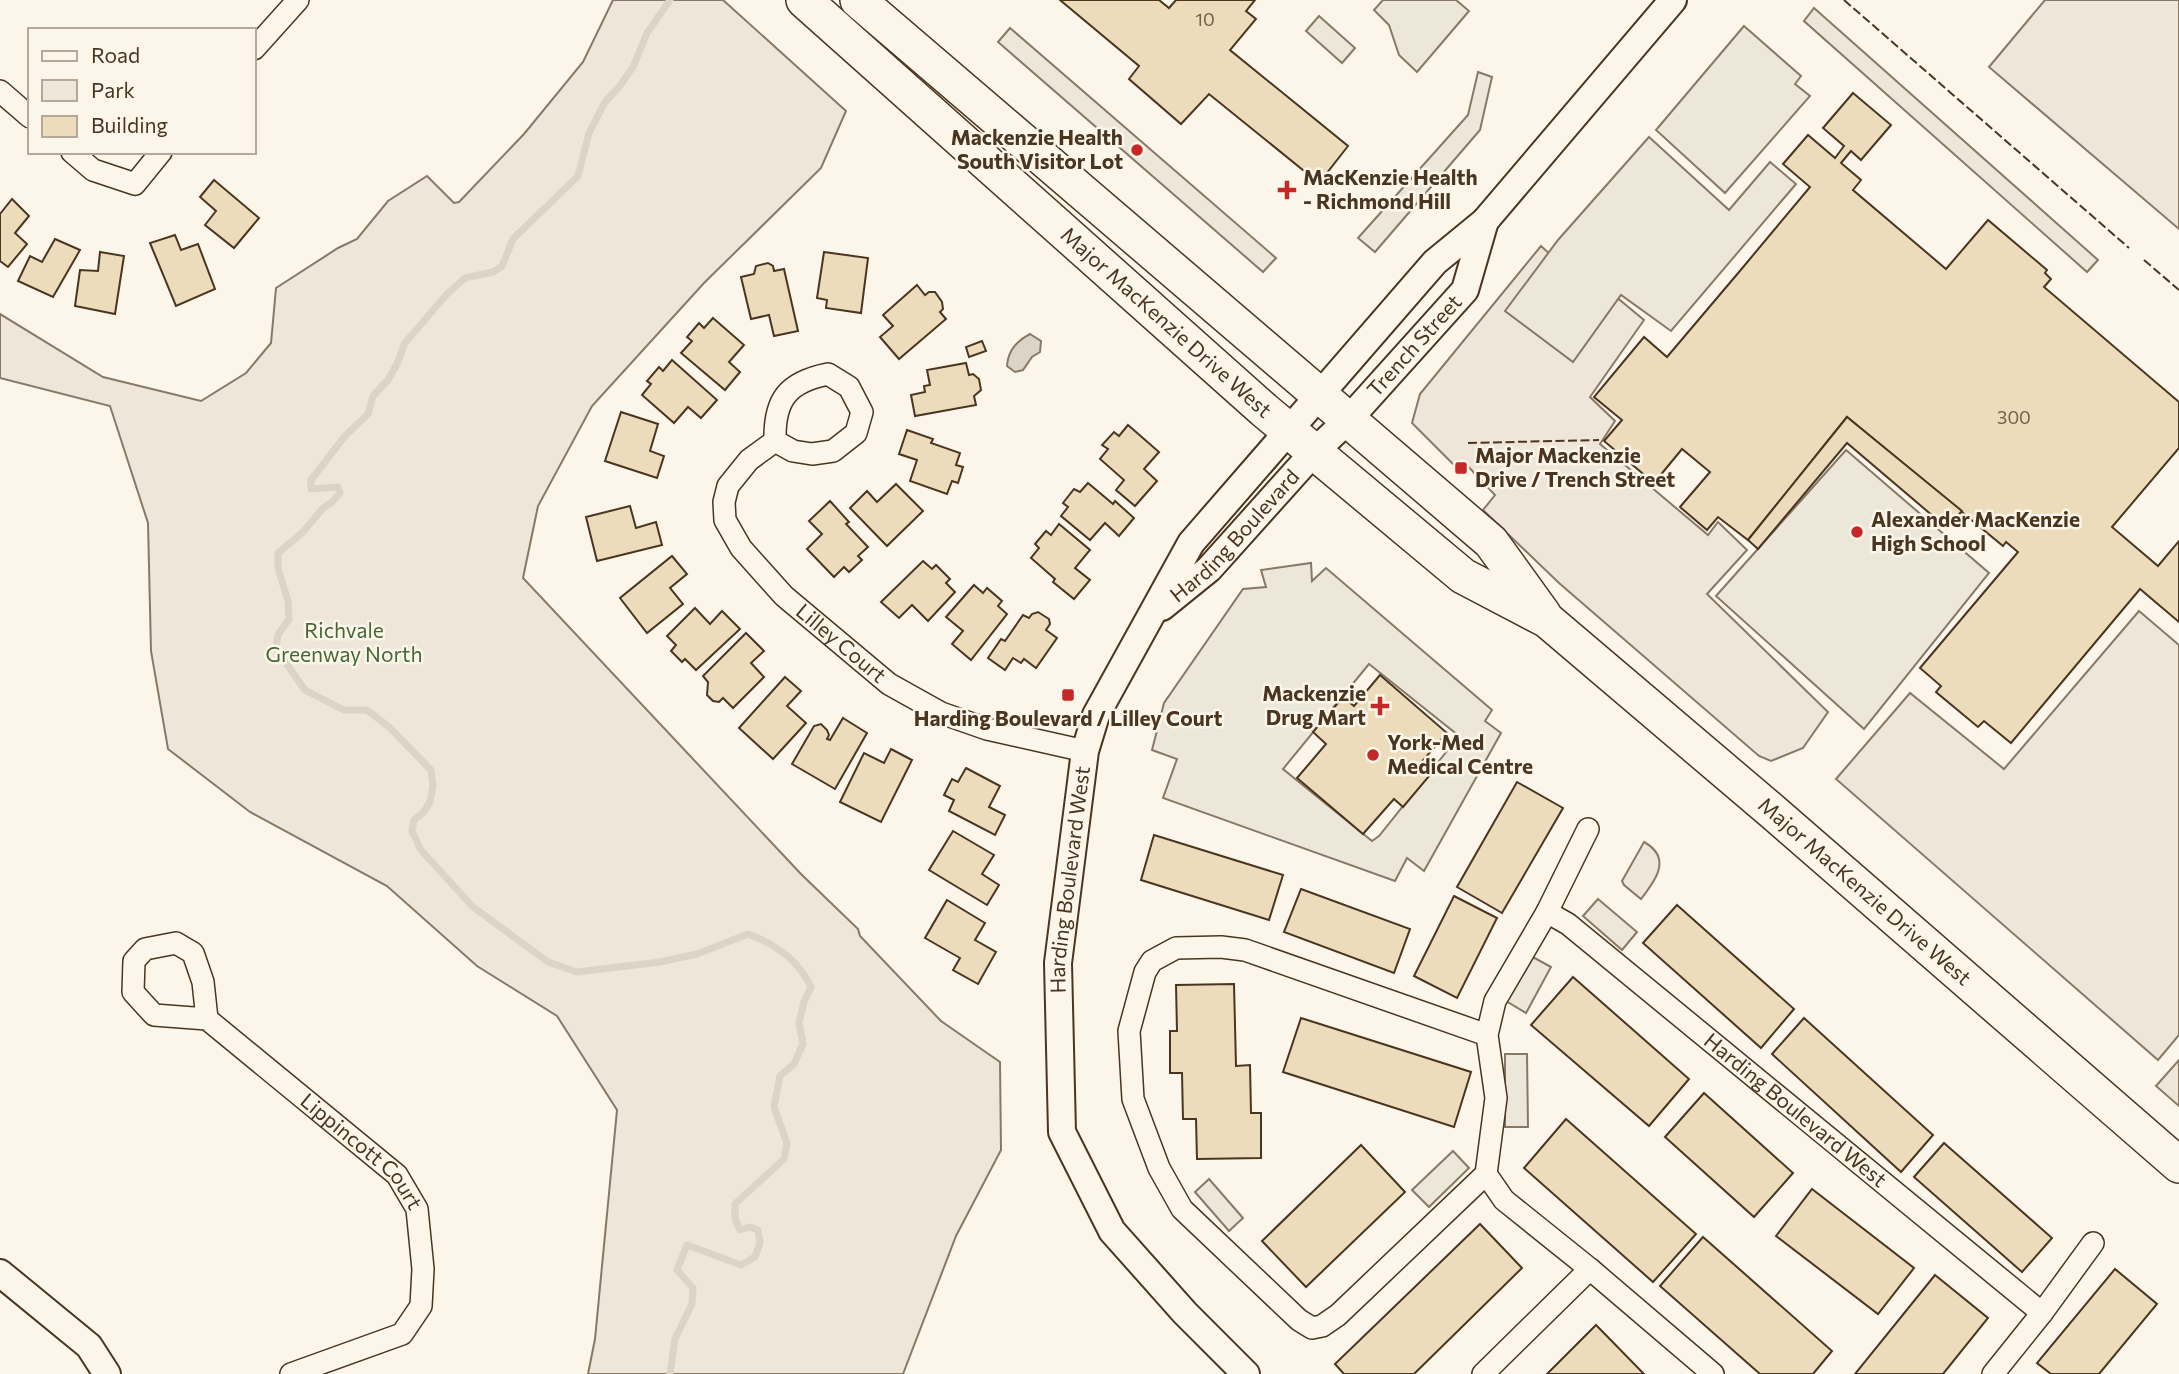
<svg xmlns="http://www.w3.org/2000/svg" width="2179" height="1374" font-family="Commissioner,sans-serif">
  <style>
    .green { fill: #ede6d9; stroke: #887966; stroke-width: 2 }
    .parking { fill: #ede7d9; stroke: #887966; stroke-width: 2; fill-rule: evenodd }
    .water { fill: #dcd4c6; stroke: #887966; stroke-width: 2 }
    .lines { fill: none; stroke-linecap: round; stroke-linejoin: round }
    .stream { stroke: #dcd4c6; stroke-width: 7 }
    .building { fill: #ecdcbc; stroke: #4a3520; stroke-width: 2 }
    .minor-casing { stroke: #4a3520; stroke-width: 24 }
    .tertiary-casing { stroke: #4a3520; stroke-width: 30 }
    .primary-casing { stroke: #4a3520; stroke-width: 38 }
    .minor { stroke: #fbf6e9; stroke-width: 21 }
    .tertiary { stroke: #fbf6e9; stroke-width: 26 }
    .primary { stroke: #fbf6e9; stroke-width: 35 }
    .fence { stroke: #4a3520; stroke-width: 2; stroke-dasharray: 9 3.5; stroke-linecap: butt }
    .poi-dot { fill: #c62828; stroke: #fbf6e9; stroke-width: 2.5 }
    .labels { text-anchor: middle; stroke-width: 5; stroke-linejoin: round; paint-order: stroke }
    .number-label { font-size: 18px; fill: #725f47 }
    .poi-label { font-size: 21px; font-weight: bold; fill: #4a3520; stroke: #fbf6e9; text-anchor: start }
    .street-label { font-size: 21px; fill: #4a3520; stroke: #fbf6e9 }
    .park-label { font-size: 21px; fill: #436837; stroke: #fbf6e9 }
  </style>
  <rect width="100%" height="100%" fill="#fbf6e9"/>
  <g class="green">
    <path d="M613,0h110l123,111 -25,57 -117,115 -112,123 -54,100 -15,72 278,296 57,55 2,7 81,85 59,41 1,88 -45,86 -53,138h-315l7,-35 22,-229 -60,-94 -80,-50 -90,-80 -137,-74 -82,-63 -17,-98 -3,-128 -38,-117 -110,-28v-64l103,63 98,24 45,-28 25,-30 5,-55 62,-40 19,-9 31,-38 39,-25 27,27 5,-1 65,-68 59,-72z"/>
    <path d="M2045,0h134v229l-190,-162z"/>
    <path d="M1541,246l11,10 63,40 29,24 -54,77 25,24 -15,23 108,91 10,-13 29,28 -40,44 121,118 -25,36 -32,13 -12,-5 -200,-173 -76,-73 12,-15 -31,-33 -6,7 -46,-46 8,-29z"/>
    <path d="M2139,611l40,34v390l-21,25 -322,-281 74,-86 94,76z"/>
    <path d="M1644,842c29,16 11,39 -3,57l-17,-14 -2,-4z"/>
    <path d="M2179,1060v46l-23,-20z"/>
  </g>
  <g class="parking">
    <path d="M1383,0h73l13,11 -52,61 -18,-17 -10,-30 -15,-15z"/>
    <path d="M1814,8l284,252 -11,12 -283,-251z"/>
    <path d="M1319,16l36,32 -13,15 -36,-32z"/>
    <path d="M1744,26l57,50 -6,8 15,12 -85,97 -69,-63z"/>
    <path d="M1010,28l266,230 -13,14 -265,-230z"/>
    <path d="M1478,72l14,5 -12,53 -105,122 -17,-14 110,-123z"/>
    <path d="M1649,137l80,73 41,-48 26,22 -125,147 -50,-36 -48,67 -68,-51 53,-71z"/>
    <path d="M1846,450l143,123 -125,156 -148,-133z"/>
    <path d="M1311,563l1,18 14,-13 166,142 -7,11 16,12 -77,138 -17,-13 -12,23 -232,-83 14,-39 -25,-9 12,-47 79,-114 23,-2 -5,-17zM1369,664l90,72 -80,100 -7,5 -89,-72z"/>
    <path d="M1598,899l39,33 -15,18 -39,-34z"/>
    <path d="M1531,956l20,11 -25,46 -20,-12z"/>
    <path d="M1505,1054h22l1,73h-23z"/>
    <path d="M1453,1151l16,17 -40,39 -17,-17z"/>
    <path d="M1209,1179l34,39 -14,13 -34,-39z"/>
  </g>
  <path class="water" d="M1030,334l11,7 -1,11 -8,5 -9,13 -8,2 -8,-6c1,-16 10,-25 23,-32z"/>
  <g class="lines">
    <path class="stream" d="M670,0l-23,33 -14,34 -14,20 -14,15 -16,31 -11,43 -65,63 -11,27 -9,6 -28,6 -18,16 -42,49 -8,21 -9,16 -15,16 -5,18 -23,22 -34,44v9l27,-2 2,6 -8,9 -9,6 -20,24 -25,21v15l10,33 1,18 -11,16 -2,14 29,41 39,20h23l22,17 42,43 2,16 -3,16 -7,11 -9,7 -2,11 9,19 52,57 75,55 29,10 83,-10 37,-8 51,-20c27,10 51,27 63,53l-7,15 -5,21 4,21 -9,20 -14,12 -6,31 13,36 -3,16 -49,45v15l5,11 10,-3 8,3 2,13 -5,14 -14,8 -54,-20 -10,25 16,18 -1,16 -17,35 -5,35"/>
  </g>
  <g class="building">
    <path d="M1060,0h99l10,8 7,-8h79l-9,11 10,8 -26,31 118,96 -29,37 -110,-89 -28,30 -52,-45 10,-13z"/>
    <path d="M1853,93l38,32 -30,35 -10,-9 -10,12 20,17 -8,10 93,79 42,-49 59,50 -2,3 6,6 -7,8 135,115v46l-67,79 46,39 21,-25v81l-39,-33 -129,154 -27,-22 -6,6 -42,-35 5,-6 -21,-18 98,-116 -12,-10 -3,4 -156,-129 -99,123 -30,-23 -11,13 -27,-23 30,-35 -28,-23 -28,34 -50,-42 18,-21 -28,-23 50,-60 23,20 72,-85 71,-85 -27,-23 25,-29 27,23 9,-12 -21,-18z"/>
    <path d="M214,180l45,38 -25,30 -29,-23 11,-14 -16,-14z"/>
    <path d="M12,199l17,17 -14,17 12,11 -19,23 -8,-6v-47z"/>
    <path d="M175,235l6,15 17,-6 17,45 -39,17 -26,-63z"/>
    <path d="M55,239l25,11 -27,47 -35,-16 12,-25 12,6z"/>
    <path d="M100,252l24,4 -9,58 -40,-8 5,-36 18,1z"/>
    <path d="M824,252l44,6 -7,55 -35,-5 1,-8 -10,-2z"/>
    <path d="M768,263l5,3 1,5 10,-2 14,62 -24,5 -5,-21 -18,4 -10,-42 13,-3 2,-8z"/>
    <path d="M917,285l8,10 4,-3h6l7,10 1,7 -3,3 6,7 -47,40 -19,-22 13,-11 -10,-11z"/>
    <path d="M713,318l31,27 -15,17 11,10 -15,18 -44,-37 11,-12 -5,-4 12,-14 5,5z"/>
    <path d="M982,341l4,10 -17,6 -3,-10z"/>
    <path d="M672,360l45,40 -16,18 -13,-11 -14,16 -32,-28 9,-11 -4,-3 12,-14 4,4z"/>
    <path d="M966,363l3,12 4,-1 6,5 2,11 -7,6 2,9 -61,11 -4,-21 14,-3 -1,-6 6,-1 -3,-15z"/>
    <path d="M621,412l37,12 -8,27 14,5 -7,22 -52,-17z"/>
    <path d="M1847,417l115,94 -15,17 -100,-85 -89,106 -10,-9z"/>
    <path d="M1128,425l31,27 -15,17 13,12 -22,25 -19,-16 8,-10 -24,-21 8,-10 -6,-4 12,-13 5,4z"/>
    <path d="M907,430l26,9 -2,4 29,10 -4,12 7,2 -5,16 -6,-2 -5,13 -37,-13 7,-21 -18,-6z"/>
    <path d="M1088,483l25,21 2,-3 19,17 -15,18 -14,-13 -15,17 -29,-24 7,-9 -5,-4 11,-14 6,3z"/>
    <path d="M896,484l27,27 -36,35 -37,-38 17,-17 10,11z"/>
    <path d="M830,501l19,21 -3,2 22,23 -10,9 4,4 -13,12 -5,-5 -10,10 -27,-28 15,-15 -13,-13z"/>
    <path d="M630,506l6,22 20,-6 6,23 -65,16 -11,-44z"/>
    <path d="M1059,524l31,26 -15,18 15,12 -16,19 -21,-17 2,-3 -24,-21 8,-10 -4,-4 11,-13 5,4z"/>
    <path d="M672,556l15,18 -17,14 13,16 -36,29 -27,-35z"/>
    <path d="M923,561l9,8 4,-4 14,14 -4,4 9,9 -27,29 -16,-16 -13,13 -18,-16z"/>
    <path d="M974,585l9,8 4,-5 15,13 -4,5 9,8 -36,46 -19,-16 11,-13 -17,-14z"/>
    <path d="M695,608l15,16 12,-13 18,18 -44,41 -11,-11 -3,3 -11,-11 5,-6 -9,-9z"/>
    <path d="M1038,612l11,7 1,5 -4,6 11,8 -21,30 -12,-9 -3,4 -8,-5 -8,12 -17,-12 13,-19 4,2 18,-26 6,3 3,-4z"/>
    <path d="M746,633l18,18 -13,12 13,14 -31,31 -10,-10 -4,4 -6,-1 -6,-6 1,-13 -5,-6z"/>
    <path d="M1380,675l67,58 -29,33 12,9 -27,32 -9,-8 -31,35 -66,-56 29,-34 -13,-12 30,-35 11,9z"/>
    <path d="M785,677l16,14 -14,15 19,17 -33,36 -34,-31z"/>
    <path d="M843,718l24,15 -32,56 -43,-25 22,-38 7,-2 6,6 2,5 -2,4 3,1z"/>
    <path d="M891,749l21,11 -31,62 -41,-20 24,-49 20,10z"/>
    <path d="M966,768l34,18 -11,21 16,8 -10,20 -46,-24 5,-11 -10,-5 8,-16 6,3z"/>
    <path d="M1517,782l46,26 -61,105 -45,-26z"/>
    <path d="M953,831l41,24 -12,19 17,11 -12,20 -58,-35z"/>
    <path d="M1154,835l129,40 -14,45 -128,-40z"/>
    <path d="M1301,889l109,40 -16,44 -110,-41z"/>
    <path d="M1454,896l43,22 -40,80 -43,-22z"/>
    <path d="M947,900l38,23 -10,17 21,12 -18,32 -25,-14 7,-12 -35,-20z"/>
    <path d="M1677,905l117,104 -33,39 -118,-105z"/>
    <path d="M1573,977l116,102 -40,47 -118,-101z"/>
    <path d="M1234,984l2,82 14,-1 1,48h10v45l-64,1 -1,-40h-13l-1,-46h-12v-42h7l-1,-46z"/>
    <path d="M1301,1018l170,54 -17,55 -171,-55z"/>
    <path d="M1804,1018l129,117 -32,37 -129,-118z"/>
    <path d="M1704,1093l89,80 -39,44 -89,-80z"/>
    <path d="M1566,1119l130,115 -43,48 -129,-114z"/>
    <path d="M1944,1143l108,95 -30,34 -108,-95z"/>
    <path d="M1361,1145l44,47 -99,95 -44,-46z"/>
    <path d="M1812,1189l102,79 -36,46 -102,-78z"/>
    <path d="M1480,1224l42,44 -108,106h-70l-9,-10z"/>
    <path d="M1703,1237l129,114 -19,23h-53l-100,-88z"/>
    <path d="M2115,1269l42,35 -58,70h-48l-14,-11z"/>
    <path d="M1935,1275l53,43 -45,56h-88z"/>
    <path d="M1596,1325l48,49h-97z"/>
  </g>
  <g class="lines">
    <g class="minor-casing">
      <g id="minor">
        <path d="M254,49l44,-49"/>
        <path d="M0,91l30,26"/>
        <path d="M72,152l21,18 42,14 26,-32"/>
        <path id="s1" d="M775,441c-1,-42 13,-59 53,-67l21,13 13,25 -6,21 -23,18 -21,3 -19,-3 -18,-10 -26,19 -21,26 -4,16 1,18 16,28 43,48 105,88 52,29 46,16 98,22"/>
        <path id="s2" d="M1547,912l21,12 474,389"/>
        <path id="s3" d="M207,1019l-4,-37 -10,-29 -17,-10 -31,6 -11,12 -1,31 21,23 53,4 190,156 20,34 6,60 -2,37 -19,28 -111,40"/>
        <path d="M1487,1035l-242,-85 -24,-3 -45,1 -24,13 -7,11 -16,59 4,68 26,69 23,41 117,111 13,8 10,-2 16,-11 148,-141 10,-76 -9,-63 8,-34 52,-89 41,-83"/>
        <path d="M1486,1174l18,26 86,69 123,105"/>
        <path d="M1483,1374l107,-105"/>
        <path d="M1993,1374l49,-61 51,-70"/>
      </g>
    </g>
    <g class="tertiary-casing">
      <g id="tertiary">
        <path id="s4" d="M1162,607l47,-38 105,-117 34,-32 117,-130 20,-69"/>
        <path d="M0,1273l89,73 18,28"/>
        <path id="s5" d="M1246,1374l-61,-61 -73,-82 -50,-99 -4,-169 27,-212 11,-36 95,-172 244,-281 50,-41 188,-221"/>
      </g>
    </g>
    <g class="primary-casing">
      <g id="primary">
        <path id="s6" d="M804,0l460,410 199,166 84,44 226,192 406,353"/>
        <path d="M858,0l633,542 52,72"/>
      </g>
    </g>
    <use href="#minor" class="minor"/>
    <use href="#tertiary" class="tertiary"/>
    <use href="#primary" class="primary"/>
    <g class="fence">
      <path d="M1844,0l285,248"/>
      <path d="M2144,260l35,30"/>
      <path d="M1468,443l131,-3"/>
    </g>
  </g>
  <g class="poi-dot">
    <circle cx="1137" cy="150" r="7"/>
    <path d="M1283.5 179.5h7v7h7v7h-7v7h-7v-7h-7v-7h7z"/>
    <rect x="1454" y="461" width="14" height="14" rx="3.5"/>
    <circle cx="1857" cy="532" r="7"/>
    <rect x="1061" y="688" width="14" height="14" rx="3.5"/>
    <path d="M1376.5 695.5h7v7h7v7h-7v7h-7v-7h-7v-7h7z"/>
    <circle cx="1373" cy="755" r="7"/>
  </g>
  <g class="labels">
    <g class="number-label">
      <text x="1205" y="26">10</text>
      <text x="2014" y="424">300</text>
    </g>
    <g class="poi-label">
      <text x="1123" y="145" text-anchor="end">Mackenzie Health<tspan x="1123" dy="24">South Visitor Lot</tspan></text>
      <text x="1303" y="185">MacKenzie Health<tspan x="1303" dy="24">- Richmond Hill</tspan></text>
      <text x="1475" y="463">Major Mackenzie<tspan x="1475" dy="24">Drive / Trench Street</tspan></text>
      <text x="1871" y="527">Alexander MacKenzie<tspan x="1871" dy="24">High School</tspan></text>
      <text x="1366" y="701" text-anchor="end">Mackenzie<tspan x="1366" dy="24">Drug Mart</tspan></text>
      <text x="1068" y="726" text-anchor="middle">Harding Boulevard / Lilley Court</text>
      <text x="1387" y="750">York-Med<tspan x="1387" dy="24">Medical Centre</tspan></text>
    </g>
    <g class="street-label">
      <text dy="7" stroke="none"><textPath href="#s6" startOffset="485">Major MacKenzie Drive West</textPath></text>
      <text dy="7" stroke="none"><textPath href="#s4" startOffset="364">Trench Street</textPath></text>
      <text dy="7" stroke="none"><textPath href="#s4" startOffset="102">Harding Boulevard</textPath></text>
      <text dy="7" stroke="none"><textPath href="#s1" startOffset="532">Lilley Court</textPath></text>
      <text dy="7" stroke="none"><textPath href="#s5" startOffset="560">Harding Boulevard West</textPath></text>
      <text dy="7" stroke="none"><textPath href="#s6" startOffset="1388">Major MacKenzie Drive West</textPath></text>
      <text dy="7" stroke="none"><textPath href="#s2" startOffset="318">Harding Boulevard West</textPath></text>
      <text dy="7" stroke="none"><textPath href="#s3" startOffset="455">Lippincott Court</textPath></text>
    </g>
    <g class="park-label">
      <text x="344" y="638">Richvale<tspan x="344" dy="24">Greenway North</tspan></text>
    </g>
  </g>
  <rect x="28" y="28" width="228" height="126" fill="#fbf6e9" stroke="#b4a999" stroke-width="2"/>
  <rect x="42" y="51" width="35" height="10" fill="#fbf6e9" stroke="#b4a999" stroke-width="2"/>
  <text x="91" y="63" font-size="21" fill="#4a3520">Road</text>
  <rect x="42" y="80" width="35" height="21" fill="#ede6d9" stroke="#b4a999" stroke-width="2"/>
  <text x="91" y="98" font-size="21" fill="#4a3520">Park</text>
  <rect x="42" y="116" width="35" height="21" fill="#ecdcbc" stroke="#b4a999" stroke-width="2"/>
  <text x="91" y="133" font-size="21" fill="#4a3520">Building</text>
</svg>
